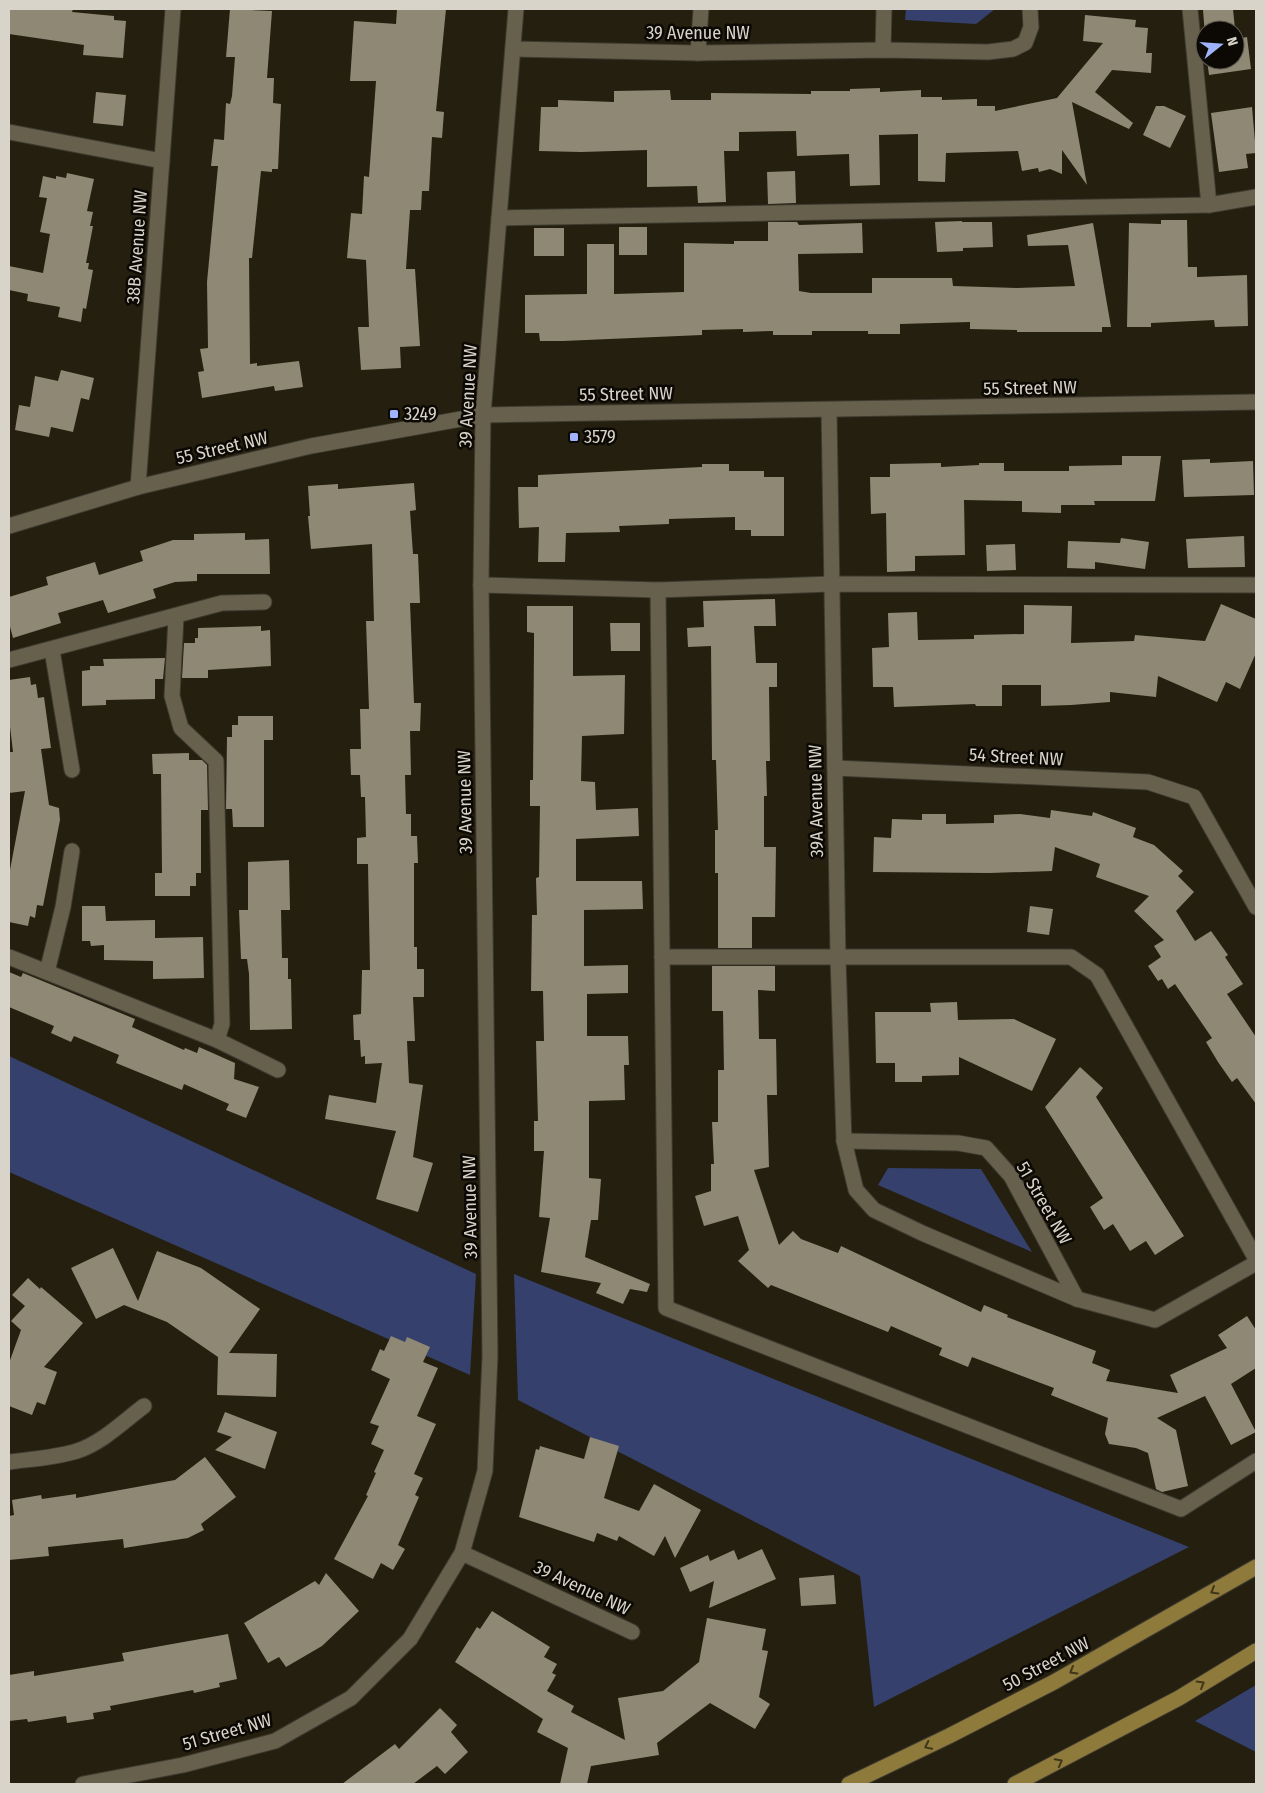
<svg xmlns="http://www.w3.org/2000/svg" width="1265" height="1793" font-family="'Fira Sans Condensed',sans-serif">
  <style>
    .green { fill: #35406c }
    .building { fill: #8f8874 }
    .lines { fill: none; stroke-linecap: round; stroke-linejoin: round }
    .minor-casing { stroke: #3e3a30; stroke-width: 17 }
    .major-casing { stroke: #3e3a30; stroke-width: 17 }
    .minor { stroke: #66604d; stroke-width: 15 }
    .major { stroke: #8e7a3a; stroke-width: 15 }
    .oneway { stroke: #40361a }
    .poi-dot { fill: #9fb3fd; stroke: #0c0904; stroke-width: 2 }
    .labels { text-anchor: middle; stroke-width: 5; stroke-linejoin: round; paint-order: stroke }
    .street-label { font-size: 18px; fill: #d8d4ca; stroke: #0c0904 }
    .poi-label { font-size: 18px; fill: #d8d4ca; stroke: #0c0904; text-anchor: start }
  </style>
  <rect width="100%" height="100%" fill="#251f0f"/>
  <g class="green">
    <path d="M906,9h89l-19,15 -71,-4z"/>
    <path d="M9,1056l467,218 -6,101 -461,-203z"/>
    <path d="M888,1168l93,1 51,83 -154,-67z"/>
    <path d="M514,1274l675,273 -315,160 -14,-131 -342,-176z"/>
    <path d="M1256,1685v67l-61,-31z"/>
  </g>
  <g class="building">
    <path d="M9,9h64l-1,3 42,4v4l12,1 -3,37 -40,-3 1,-10 -75,-11z"/>
    <path d="M230,9l42,2 -5,67h7l-1,25 8,1 -3,65h-6v3l-11,-1 -9,87h-3l1,106 7,-1v3l42,-5 4,26 -28,4 -1,-5 -72,12 -4,-26 6,-1 -4,-22 8,-1 -1,-66 11,-116h-7l3,-27 10,1 2,-37 4,1 2,-8 3,-39h-9z"/>
    <path d="M397,9h49l-10,102 8,1 -2,26 -10,-1 -3,54h-7l-1,19h-11l-4,59h9l5,77 -20,1 1,21 -40,2 -3,-43h11l-3,-67 -19,-2 4,-45 11,1 2,-38 5,1 7,-96h-26l4,-60 42,3z"/>
    <path d="M1233,9l3,30 11,-2 4,32 -42,6 -2,-15h28v-30h-30v5l-2,-25z"/>
    <path d="M1085,15l51,5 -1,7 13,1 -2,25h6l-1,20 -39,-3 -17,22 38,31 -4,6 -57,-27 15,83 -25,-35v24l-12,-5 -11,3 -1,-4 -16,3 -4,-20 -72,2 -1,29 -27,-1v-47l-39,1 1,50 -30,1 -1,-32 -52,2 -1,-25 -57,1v19h-15l2,51 -28,1 -1,-17 -50,1v-37l-66,2 -42,-1 2,-44h17v-7l56,2v-11l56,-1 1,10h40v-7l100,1v-3h39v-2l30,-1v4l41,-2v7h21v3l35,-1v7h18v5l62,-13 46,-55 -20,-2z"/>
    <path d="M96,92l30,3 -3,31 -30,-3z"/>
    <path d="M1156,106h8l22,10 -16,32 -27,-13z"/>
    <path d="M1252,107l4,46 -10,1 2,14 -29,4 -8,-59z"/>
    <path d="M795,171l1,32 -28,1 -1,-32z"/>
    <path d="M67,173l27,6 -7,32 6,1 -3,14h3l-7,37h3l-1,6 5,1 -7,39 -3,-1 -2,14 -23,-5 2,-10 -33,-6 1,-7 -19,-4v-24l34,7 7,-39 -10,-2 7,-34 -8,-1 4,-21 13,3v-3l10,2z"/>
    <path d="M1161,220h26l1,47h9v10l50,-2 1,51 -33,1 -1,-7 -63,3v4h-24l2,-104 32,1z"/>
    <path d="M962,221v1h30l1,25 -30,1v3l-26,1 -2,-30z"/>
    <path d="M768,222h29l2,3 63,-2 1,30 -65,1 1,37 12,2h61v-15h80l1,8 64,2 58,-2 -7,-41 -40,1 -1,-11 66,-12 18,104h-9v5h-85v-2l-47,-1v-7l-70,2v10h-32v-3h-56v4h-39v-4l-30,1v-3l-41,1v5l-139,6h-23l-1,-8h-14v-38l62,-1v-50h27v50l70,-2v-49l50,1v-3h34z"/>
    <rect x="619" y="227" width="28" height="28"/>
    <rect x="534" y="228" width="30" height="28"/>
    <path d="M61,370l33,8 -5,22 -8,-2 -8,34 -22,-5 -2,10 -34,-7 4,-25 11,2 5,-31 23,5z"/>
    <path d="M1122,456h39l-6,45h-61l1,4h-34v8l-39,-1v-11l-58,-1 1,55 -50,1v15l-28,1 -1,-59 -15,1 -1,-37h20v-13l51,-1v4l38,-2v-2h25v8h65v-5l53,-1z"/>
    <path d="M1210,459v4l43,-2 1,34 -70,2 -2,-37z"/>
    <path d="M702,464h27v7h35v6h20v59h-33v-6h-16v-13l-66,2v5l-50,2 1,6 -54,1 -1,29h-27l1,-35 -20,1 -1,-41h20v-12l164,-8z"/>
    <path d="M414,483l2,27 -6,1 3,43h5l2,49h-10l4,100h7l-1,28h-10l1,44h-6l1,39h5v22h6l1,27h-4v84h3v22h7v28h-11l2,44h-8l2,42 14,2 -10,72 20,6 -15,49 -42,-13 20,-68 -71,-12 4,-24 47,8 6,-40 -17,1v-8l-4,1 -1,-17h-6l-1,-25 8,-1 1,-44h8l-2,-106h-11v-26l9,-1 -1,-40h-4l-1,-22h-9l-1,-26h11l-1,-40h9l-3,-88h8l-2,-77 -61,5 -3,-33h2l-2,-30 30,-2v5z"/>
    <path d="M245,533v7l24,-1 1,35h-73v7l-22,1 -22,7 3,9 -48,15 -5,-13 -45,13 3,10 -48,15 -4,-15v-26l39,-12 -2,-8 49,-15 4,13 44,-14 -3,-10 33,-11h21v-6z"/>
    <path d="M1244,536l1,31 -57,1 -2,-29z"/>
    <path d="M1121,538l28,4 -4,27 -50,-7v7l-28,-1 1,-27 52,2z"/>
    <path d="M1015,544l1,26 -29,1 -1,-26z"/>
    <path d="M775,599l1,27h-22l2,37h21v24h-8l1,74h-4l1,35h-3v51h12l-1,70h-23v31h-34v-75h-3v-43h3l-2,-70h-4l-1,-114 -23,1 -1,-19 17,-1 -1,-26z"/>
    <path d="M1221,604l35,15v34l-16,36 -14,-7 -9,20 -59,-26 -2,21 -46,-5v10l-39,3 -30,1v-21h-39v21h-26l-1,-2 -81,3 -1,-20h-20l-1,-39 17,-1 -1,-34 29,-1 1,28 56,-1v-4l50,-1v-29l48,1 -1,37 63,-2 1,-6 70,6z"/>
    <path d="M527,606h46v70l52,-1 -1,59 -42,2 -1,45 14,1 1,28 42,-2 1,28 -63,3v42h66l1,28 -59,1v56l44,-1v28l-41,1v42h41l1,29h-5l1,35 -36,1v77l12,1 -3,41h-7l-6,37 65,27 -3,8 -17,-3 -7,15 -27,-11 5,-10 -60,-11 9,-54 -11,-1 5,-66h-10v-30h4l-2,-80h8l-1,-50h-12l1,-76h5l-1,-37 3,-1 1,-71h-10v-26h3l1,-137v-10l-7,-1z"/>
    <path d="M610,623h30v28h-29z"/>
    <path d="M261,626v5l9,-1 1,36 -63,4v8h-26l2,-35h11v-5h3v-10z"/>
    <path d="M165,658l-2,21h-8v20l-49,1v5l-24,1v-35l8,-1v-4h14l-1,-7z"/>
    <path d="M30,677l1,8 5,-1 2,14 6,-1 7,51 -10,1 8,56 10,3 1,12 -17,86 -6,-1 -2,13 -5,-2 -2,10 -19,-4v-47l16,-84 -16,2v-41h4l-4,-34v-38z"/>
    <path d="M238,716h35v24h-9v87h-31l-1,-18h-6l1,-72h5v-12h6z"/>
    <path d="M189,753v7h13l5,5 1,45h-7v63h-5v13h-6v10h-35v-23h7l-1,-99h-8l-1,-20z"/>
    <path d="M1051,810l41,6 1,-4 43,16 -3,9 21,8 29,26 -5,5 16,16 -18,19 19,30 16,-10 17,24 -3,2 18,27 -16,10 29,43v67l-19,-26 -5,4 -14,-20 -12,-20 6,-4 -37,-54 -7,5 -6,-10 -4,2 -10,-15 13,-9 -7,-11 10,-6 -30,-29 15,-15 -53,-19 4,-13 -45,-17 -3,24 -62,2 -117,-1 1,-35 17,1 1,-19 30,1v-6h24v10l48,-1v-8l26,-1 30,4z"/>
    <path d="M289,860l1,50h-9l1,48h6v21h3l1,50 -42,1 -1,-56 -2,-15h-6l-2,-49h9v-48z"/>
    <path d="M82,906h23l1,15 49,-1v18l48,-1 1,41 -51,1v-18l-49,-1v-15l-13,1 -1,-5h-8z"/>
    <path d="M1030,906l23,3 -4,26 -22,-3z"/>
    <path d="M712,966h63v25l-17,-1 1,49h17l1,56h-10l2,72 -15,3 25,75 14,-14 8,8 37,14 3,-7 140,66 3,-7 24,10 -1,2 89,34 -4,12 18,7 -4,11 72,12 -8,-18 57,-27 -9,-13 29,-19 9,14v38l-25,16 25,48 -25,13 -26,-49 -48,22 19,12 12,56 -26,6 -6,-3 -8,-36 -12,-5 -27,-4 -4,-10 3,-16 -57,-23 3,-7 -82,-31 -4,10 -29,-12 3,-7 -51,-22 -3,6 -117,-47 -3,3 -30,-27 11,-11 -11,-34 -34,10 -9,-30 16,-5v-27h3l-2,-42h6v-52h6l-1,-59h-11z"/>
    <path d="M9,972l12,5 2,-4 112,46 -3,8 52,23 1,-2 12,5 2,-6 36,16 -1,16 25,8 -13,31 -20,-8 3,-6 -45,-20 -2,6 -66,-27 3,-8 -45,-19 -3,6 -20,-9 3,-7 -45,-19z"/>
    <path d="M957,1002l1,18 56,-1 42,20 -24,52 -73,-34v18l-37,1v6h-27v-19h-19l-1,-51h56l-1,-9z"/>
    <path d="M1080,1067l23,21 -7,9 88,139 -29,19 -9,-14 -16,10 -17,-27 -9,6 -14,-23 13,-9 -58,-91z"/>
    <path d="M113,1248l25,53 19,-50 44,17 59,41 -31,44 48,1 -1,43 -59,-2 1,-38 -51,-35 -43,-17 -28,14 -25,-51z"/>
    <path d="M28,1278l12,11 1,-2 42,36 -39,44 13,5 -12,33 -8,-3 -5,13 -23,-9v-43l12,-33 -10,-9 14,-15 -13,-11z"/>
    <path d="M391,1336l14,6 2,-5 23,10 -7,15 15,6 -21,48 19,8 -22,50 9,4 -8,17 4,2 -21,48 7,4 -12,21 -12,-7 -8,16 -39,-20 34,-63 -2,-1 10,-22 -2,-1 10,-22 -13,-6 8,-18 -9,-3 20,-44 -19,-9 9,-21 4,2z"/>
    <path d="M225,1412l52,20 -12,37 -50,-19 17,-13 -15,-5z"/>
    <path d="M590,1437l29,9 -15,52 35,13 15,-27 47,26 -26,48 -10,-22 -11,20 -35,-20 -2,5 -20,-8 -3,9 -75,-25 17,-68 3,1 1,-4 44,13z"/>
    <path d="M205,1457l31,40 -35,27 3,6 -16,8 -64,10 -1,-9 -75,8 1,9 -40,4v-44l5,-1 -2,-15 29,-5 1,4 34,-5v4l99,-18z"/>
    <path d="M762,1549l14,30 -67,29 5,-27 -24,11 -10,-24 28,-13 2,6 24,-11 4,10z"/>
    <path d="M326,1573l33,38 -37,35 -36,21 -7,-10 -11,6 -24,-40 71,-42 4,4z"/>
    <path d="M834,1575l2,29 -35,2 -2,-28z"/>
    <path d="M492,1611l58,36 -6,10 13,7 -5,9 4,2 -9,16 27,15 -3,6 54,28 -7,-42 45,-7 36,-29 8,-44 59,11 -4,21 6,1 -9,46 11,7 -15,25 -45,-26 -53,40 2,12 -68,11 -4,18h-27l8,-36 -31,-16 6,-13 -88,-57 22,-35 3,2z"/>
    <path d="M228,1634l9,45 -18,4 1,4 -26,6 -1,-3 -83,16 1,4 -18,3 1,6 -27,4 -1,-7 -38,6 -1,-3 -18,2v-46l25,-4v5l90,-15 -2,-8z"/>
    <path d="M440,1708l17,17 -6,7 17,20 -23,22 -8,-8 -24,18h-71l53,-40 4,5z"/>
  </g>
  <g class="lines">
    <g class="minor-casing">
      <g id="minor">
        <path d="M1190,9l19,196"/>
        <path d="M513,49l185,4 185,-3 105,2 25,-3 12,-6 6,-16 -1,-18"/>
        <path d="M883,50l1,-41"/>
        <path d="M698,53l3,-44"/>
        <path d="M9,132l153,29"/>
        <path d="M499,218l710,-13 47,-8"/>
        <path d="M829,410l9,548 6,183 12,49 18,20 48,23 155,66 78,21 101,-57"/>
        <path d="M138,487l35,-478"/>
        <path d="M9,526l129,-39 173,-41 172,-31 773,-13"/>
        <path d="M481,585l177,5 173,-6 425,1"/>
        <path d="M658,590l8,718 515,201 75,-48"/>
        <path d="M176,617l-4,79 9,32 35,33 6,263 -5,16 61,30"/>
        <path d="M52,650l20,120"/>
        <path d="M9,660l213,-57 42,-1"/>
        <path d="M835,768l313,14 46,15 62,110"/>
        <path d="M9,957l208,83"/>
        <path d="M662,957h409l26,18 159,284"/>
        <path d="M47,972l16,-65 9,-56"/>
        <path d="M844,1141l114,2 28,5 25,28 66,123"/>
        <path d="M9,1462c22,-3 46,-4 68,-11 25,-8 47,-30 67,-45"/>
        <path d="M462,1553l170,79"/>
        <path d="M83,1784l100,-19 92,-24 76,-43 59,-59 52,-86 23,-82 5,-115 -9,-771 2,-170 33,-406"/>
      </g>
    </g>
    <g class="major-casing">
      <g id="major">
        <path d="M849,1784l100,-48 105,-54 202,-115"/>
        <path d="M1015,1784l164,-86 77,-47"/>
      </g>
    </g>
    <use href="#minor" class="minor"/>
    <use href="#major" class="major"/>
  </g>
  <defs><path id="oneway-chevron" d="M-2-3.5L2.5 0L-2 3.5" fill="none" stroke-width="1.6" stroke-linecap="round" stroke-linejoin="round" transform="scale(1.25)"/></defs>
  <g class="oneway">
    <use href="#oneway-chevron" transform="translate(1214 1591) rotate(150)"/>
    <use href="#oneway-chevron" transform="translate(1073 1671) rotate(150)"/>
    <use href="#oneway-chevron" transform="translate(1201 1684) rotate(-31)"/>
    <use href="#oneway-chevron" transform="translate(928 1746) rotate(154)"/>
    <use href="#oneway-chevron" transform="translate(1059 1762) rotate(-28)"/>
  </g>
  <g class="poi-dot">
    <rect x="389" y="409" width="10" height="10" rx="2.5"/>
    <rect x="569" y="432" width="10" height="10" rx="2.5"/>
  </g>
  <g class="labels">
    <g class="street-label">
      <text x="698" y="39">39 Avenue NW</text>
      <text transform="translate(137 247) rotate(-86)" y="6">38B Avenue NW</text>
      <text transform="translate(1030 388) rotate(-1)" y="6">55 Street NW</text>
      <text transform="translate(626 394) rotate(-1)" y="6">55 Street NW</text>
      <text transform="translate(468 396) rotate(-87)" y="6">39 Avenue NW</text>
      <text transform="translate(222 448) rotate(-13)" y="6">55 Street NW</text>
      <text transform="translate(1016 757) rotate(3)" y="6">54 Street NW</text>
      <text transform="translate(816 801) rotate(-91)" y="6">39A Avenue NW</text>
      <text transform="translate(465 802) rotate(-91)" y="6">39 Avenue NW</text>
      <text transform="translate(1044 1203) rotate(60)" y="6">51 Street NW</text>
      <text transform="translate(470 1207) rotate(-91)" y="6">39 Avenue NW</text>
      <text transform="translate(582 1588) rotate(25)" y="6">39 Avenue NW</text>
      <text transform="translate(1046 1664) rotate(-28)" y="6">50 Street NW</text>
      <text transform="translate(227 1732) rotate(-16)" y="6">51 Street NW</text>
    </g>
    <g class="poi-label">
      <text x="404" y="420">3249</text>
      <text x="584" y="443">3579</text>
    </g>
  </g>
  <rect width="1265" height="1793" fill="none" stroke="#d8d4ca" stroke-width="20"/>
  <g transform="translate(1220 45) rotate(73)"><circle r="24" fill="#0c0904" stroke="#5e5a53"/>
  <path d="M0-4L9 19L0 12L-9 19Z" fill="#9fb3fd"/>
  <text y="-8" font-size="14" font-weight="bold" text-anchor="middle" fill="#d8d4ca">N</text>
  </g>
</svg>
